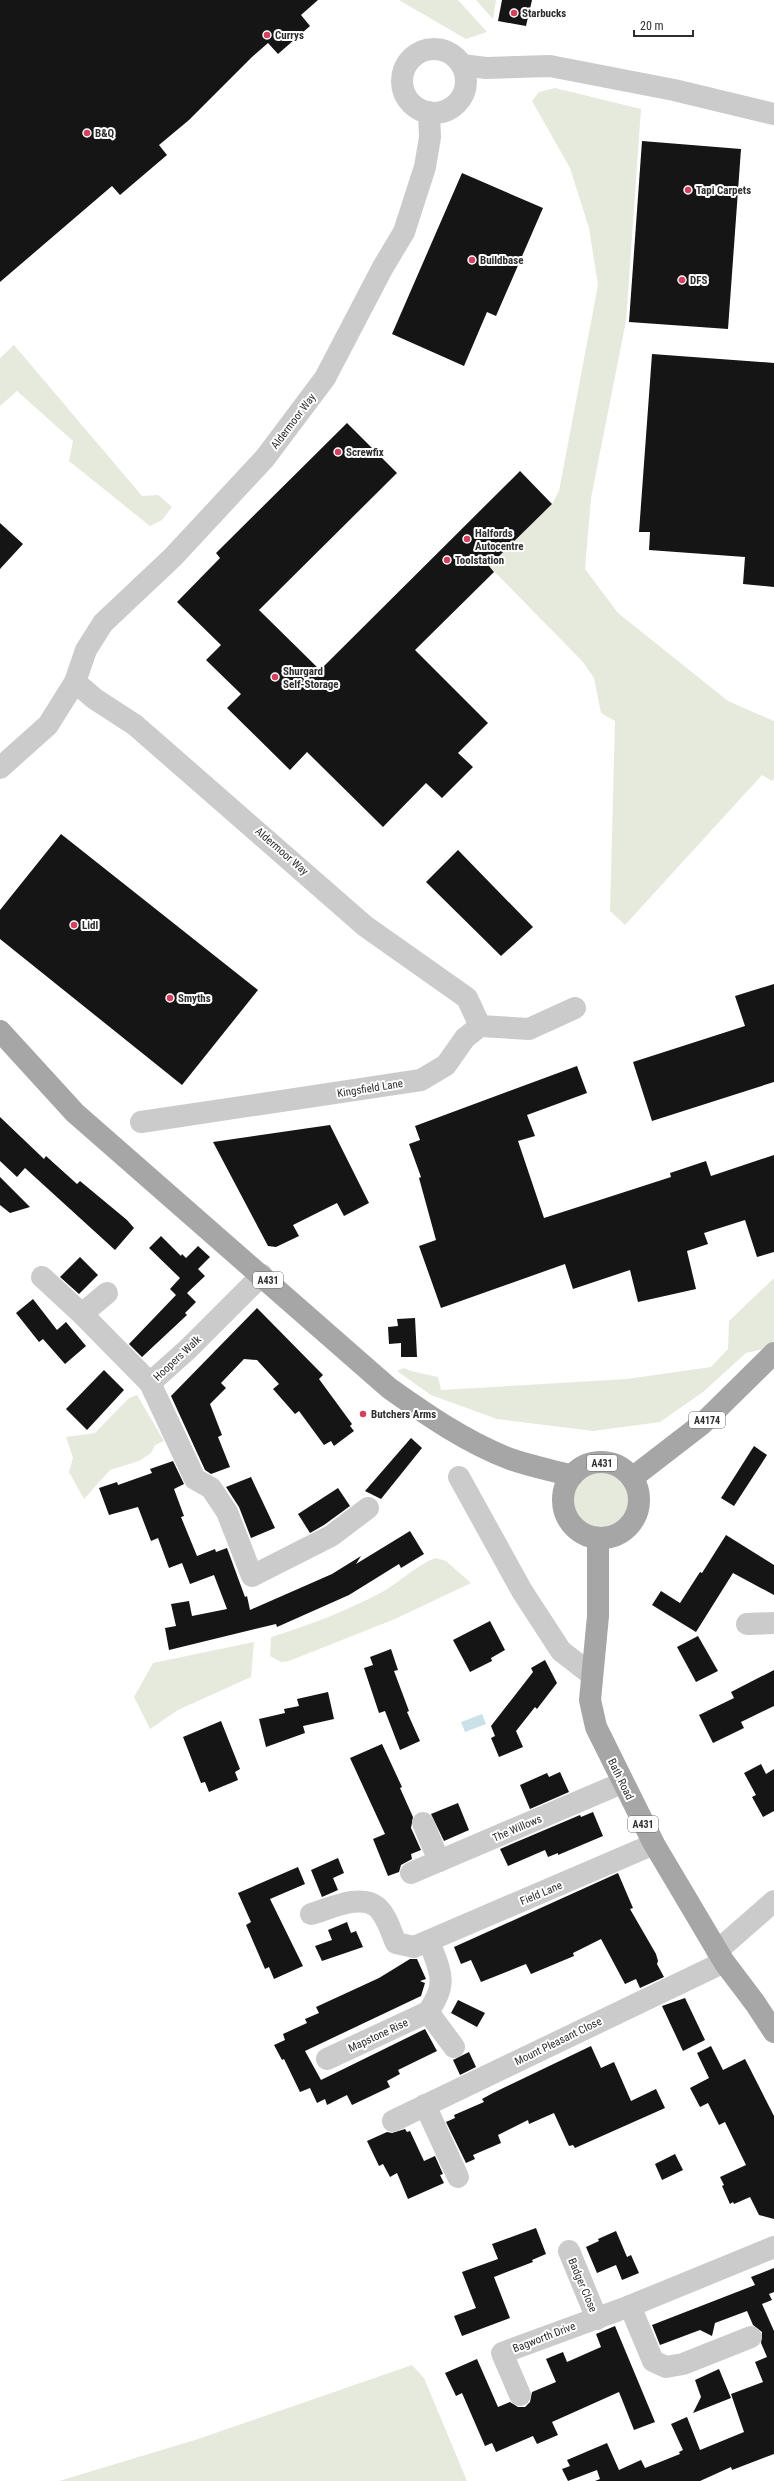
<svg xmlns="http://www.w3.org/2000/svg" width="774" height="2481" font-family="'Roboto Condensed',sans-serif">
  <style>
    .green { fill: #e6eadd }
    .water { fill: #cbe1e8 }
    .building { fill: #151515 }
    .lines { fill: none; stroke-linecap: round; stroke-linejoin: round }
    .minor { stroke: #cbcbcb; stroke-width: 22 }
    .major { stroke: #a6a6a6; stroke-width: 22 }
    .poi-dot { fill: #d44160; stroke: #fff; stroke-width: 1.5 }
    .labels { text-anchor: middle; stroke-width: 4; stroke-linejoin: round; paint-order: stroke }
    .shield { fill: #fff; stroke: #6d6d6d; stroke-width: 1 }
    .shield-label { font-size: 10px; font-weight: bold; fill: #2e2e2e }
    .poi-label { font-size: 11px; font-weight: bold; fill: #2e2e2e; stroke: #fff; text-anchor: start }
    .street-label { font-size: 11px; fill: #2e2e2e; stroke: #fff }
  </style>
  <rect width="100%" height="100%" fill="#fff"/>
  <g class="green">
    <path d="M399,0h59l29,32 -21,7z"/>
    <path d="M476,0h20l-3,19z"/>
    <path d="M555,88l86,21 -15,212 -35,177 -6,71 33,44 110,88 46,20v58l-2,2 -10,-6 -137,150 -15,-14 5,-190 -14,-8 -7,-35 -11,-16 -94,-96 63,-62 7,-13 39,-206 -9,-57 -19,-60 -38,-67 7,-9z"/>
    <path d="M14,345l128,151 16,-1 14,12 -10,13 -12,6 -81,-65 4,-20 -56,-50 -17,15v-48z"/>
    <path d="M774,1278v63l-6,7 -22,5 -43,39 -43,30 -67,9 -96,-12 -66,-24 -34,-24 7,-3 7,3 27,6 3,13 186,-11 84,-12 17,-18 1,-28z"/>
    <path d="M137,1395l27,46 -9,4 -4,8 -12,8 -29,9 -26,29 -15,-27 4,-14 -7,-21 29,-4 34,-35z"/>
    <circle cx="601" cy="1500" r="30"/>
    <path d="M436,1558l10,3 25,22 -76,36 -106,42 -8,1 -11,-6 1,-19c39,-12 75,-26 111,-45 15,-8 39,-30 54,-34z"/>
    <path d="M254,1642l-3,35 -73,33 -28,19 -16,-32 19,-34z"/>
    <path d="M412,2365l12,13 43,103h-408l139,-42z"/>
  </g>
  <path class="water" d="M482,1714l4,10 -21,8 -4,-10z"/>
  <g class="building">
    <path d="M0,0h318l-17,15 9,11 -32,28 -10,-11 -16,14 -63,63 -30,25 8,10 -47,40 -8,-9 -112,96z"/>
    <path d="M502,0h30l-6,26 -28,-5z"/>
    <path d="M642,141l99,8 -13,180 -99,-7z"/>
    <path d="M462,173l81,35 -47,108 -9,-4 -23,54 -72,-32z"/>
    <path d="M652,354l122,9v224l-31,-3 2,-27 -96,-7 1,-18h-11z"/>
    <path d="M347,423l50,50 -138,137 61,60 200,-199 32,33 -63,62 5,6 -79,78 73,73 -30,30 15,14 -31,31 -16,-15 -43,44 -76,-75 -17,18 -63,-62 14,-14 -35,-34 15,-15 -44,-43 43,-44 -4,-5z"/>
    <path d="M0,523l23,21 -23,25z"/>
    <path d="M61,834l197,156 -76,95 -182,-146v-29z"/>
    <path d="M458,850l75,77 -32,29 -75,-74z"/>
    <path d="M774,984v98l-122,39 -19,-59 112,-36 -10,-30z"/>
    <path d="M577,1066l10,27 -60,22 8,21 -17,5 26,77 127,-41 -1,-4 36,-12 5,15 63,-21v97l-17,5 -12,-37 -41,13 4,11 -21,7 9,38 -58,13 -8,-32 -57,19 -8,-25 -124,44 -22,-62 17,-6 -17,-62 2,-1 -12,-33 11,-4 -5,-14z"/>
    <path d="M0,1117l44,42 2,-3 31,28 3,-3 47,39 7,8 -19,22 -90,-82 -8,9 -17,-16z"/>
    <path d="M330,1125l39,78 -25,13 -7,-13 -44,22 6,11 -23,11 -8,-1 -55,-104z"/>
    <path d="M0,1177l30,30 -20,6 -10,-8z"/>
    <path d="M161,1236l20,20 1,-2 4,4 12,-12 12,11 -12,12 7,7 -18,17 9,9 -11,11 2,2 -45,42 -13,-13 47,-49 -6,-6 10,-11 -31,-30z"/>
    <path d="M80,1257l18,18 -19,19 -19,-17z"/>
    <path d="M33,1299l24,31 9,-8 20,24 -21,18 -22,-25 -4,3 -23,-29z"/>
    <path d="M257,1308l66,67 -4,4 33,45 -2,2 4,5 -20,15 -3,-5 -7,4 -25,-34 -4,3 -22,-25 6,-5 -22,-24 -13,-1 -23,24 5,5 -16,16 12,31 -4,2 12,30 -19,7 -6,-4 -34,-74z"/>
    <path d="M415,1318l2,39h-16v-14l-12,1 -1,-17 10,-1 -1,-7z"/>
    <path d="M104,1370l20,20 -37,40 -21,-21z"/>
    <path d="M411,1438l11,10 -41,51 -16,-8z"/>
    <path d="M754,1446l13,9 -33,51 -13,-8z"/>
    <path d="M173,1461l11,23 -10,5 10,27 -3,1 16,39 18,-7 1,3 11,-4 18,49 2,-1 3,14 82,-36 29,-18 -5,8 54,-33 14,23 -23,14 -2,-4 -50,31 -72,32 -1,-3 -107,26 -4,-22 11,-2 -5,-22 18,-3 3,15 35,-7 -13,-34 -24,9 -8,-21 -13,5 -11,-30 -7,3 -13,-34 -29,8 -10,-27 18,-6 1,3 34,-12 -2,-4z"/>
    <path d="M251,1477l24,51 -24,10 -12,-31 -13,-20z"/>
    <path d="M338,1488l12,18 -26,19 -14,8 -12,-19z"/>
    <path d="M726,1535l48,30v30l-41,-22 -37,59 -44,-27 9,-14 19,12 20,-31 2,1z"/>
    <path d="M490,1621l15,29 -14,8 1,3 -22,11 -17,-32z"/>
    <path d="M698,1636l20,35 -22,11 -19,-35z"/>
    <path d="M391,1649l7,21 -4,1 15,40 -2,1 13,29 -20,9 -15,-39 -6,2 -15,-45 9,-3 -3,-8z"/>
    <path d="M545,1660l12,23 -20,26 -2,-2 -19,24 7,16 -24,10 -8,-19 4,-2 -4,-10 42,-54 -2,-4z"/>
    <path d="M774,1670v36l-33,16 3,6 -31,15 -14,-28 35,-17 -3,-6z"/>
    <path d="M328,1692l6,27 -31,7 2,7 -39,14 -7,-28 26,-6 -1,-4 15,-3 -2,-7z"/>
    <path d="M221,1721l19,48 -5,3 3,8 -29,12 -4,-10 -4,1 -18,-46z"/>
    <path d="M382,1744l20,43 -2,1 13,29 -2,11 10,22 -10,4 1,5 -11,6 -2,7 -11,4 -15,-37 12,-5 -35,-76z"/>
    <path d="M761,1764l5,10 8,-5v42l-11,6 -11,-20 4,-2 -12,-22z"/>
    <path d="M560,1772l9,20 -39,17 -10,-24 27,-12 2,4z"/>
    <path d="M458,1803l11,27 -25,11 -13,-27z"/>
    <path d="M593,1812l10,24 -45,19v-2l-10,4 -3,-7 -37,16 -8,-17 80,-34 1,2z"/>
    <path d="M338,1858l6,15 -11,5 5,12 -16,7 -11,-27z"/>
    <path d="M298,1867l7,17 -35,15 33,67 -29,13 -5,-12 -4,2 -19,-44 5,-3 -13,-29z"/>
    <path d="M618,1873l15,35 -3,1 26,45 2,7 -1,3 7,13 -24,11 -4,-9 -11,5 -24,-45 -28,14 1,3 -43,18 -5,-10 -45,18 -10,-22 -10,4 -7,-17z"/>
    <path d="M347,1922l4,11 5,-2 7,16 -41,14 -7,-15 17,-6 -4,-10z"/>
    <path d="M410,1959h7l9,20 -6,2 5,2 -4,13 -116,55 16,29 104,-51 12,22 -39,19 2,4 -13,7 3,6 -38,18 -5,-10 -20,10 -2,-6 -8,4 -7,-15 -10,4 -16,-33 -2,1 -8,-15 11,-5 -2,-6 24,-11 -2,-4 14,-6 -3,-6 63,-29z"/>
    <path d="M685,1998l20,42 -22,11 -21,-45z"/>
    <path d="M458,2000l27,13 -8,14 -26,-14z"/>
    <path d="M591,2046l10,22 13,-6 17,39 25,-12 9,19 -90,40 -2,-3 -4,1 -15,-33 -25,11 -1,-4 -30,15 3,8 -28,12 2,4 -9,4 -20,-41 9,-4 -1,-3 30,-13 -2,-3 11,-6z"/>
    <path d="M711,2046l12,24 22,-11 29,57v103l-15,-4 -9,-18 -16,7 -1,-2 -3,2 -8,-18 2,-1 -4,-8 26,-12 -21,-43 -6,3 -11,-22 -8,4 -10,-19 19,-10 -12,-25z"/>
    <path d="M469,2052l7,15 -16,8 -7,-15z"/>
    <path d="M405,2129l2,3 3,-1 14,30 11,-5 8,18 -3,1 4,8 -36,16 -11,-26 -7,4 -7,-13 -4,2 -12,-25 20,-9 5,1z"/>
    <path d="M675,2154l8,16 -21,10 -7,-16z"/>
    <path d="M536,2228l10,26 -14,6 1,2 -39,15 16,41 -48,18 -8,-20 22,-8 -14,-36 36,-13 -6,-15z"/>
    <path d="M616,2231l11,26 4,-2 8,18 -17,7 -6,-15 -19,8 -11,-26 13,-6 -1,-2z"/>
    <path d="M774,2268v24l-5,2 3,6 -10,4 12,27v123l-42,16 -1,-3 -31,14h-105l5,-2 -3,-9 -29,11 -6,-12 8,-3 -3,-6 40,-17 12,27 22,-10 4,8 35,-14 -1,-2 4,-2 -12,-26 16,-7 13,33 44,-18 -13,-38 32,-12 -8,-20 12,-5 -6,-14 1,-11 -9,-7 -6,-14 -32,12 -3,13 -12,-6 -40,15 -8,-20 103,-40 -4,-8z"/>
    <path d="M615,2326l40,96 -21,8 -15,-38 -67,30 6,13 -21,9 -4,-8 -37,16 -4,-9 -7,3 -23,-53 -6,3 -11,-23 32,-14 21,48 12,-5 8,5h7l5,-5 2,-10 24,-10 -10,-23 17,-7 4,10 34,-15 -5,-13z"/>
    <path d="M719,2369l12,29 -38,15 8,-16 -6,-17z"/>
  </g>
  <g class="lines">
    <g class="minor">
      <circle cx="434" cy="81" r="32"/>
      <path d="M462,65l24,3 64,-2 124,24 100,24"/>
      <path d="M75,682l20,17 40,26 230,201 102,72 13,28"/>
      <path d="M0,768l48,-43 27,-43 11,-32 17,-27 70,-66 92,-99 60,-80 58,-111 21,-35 21,-65 5,-30 -1,-25"/>
      <path d="M141,1122l280,-42 25,-15 19,-27 15,-12 49,3 46,-21"/>
      <path d="M42,1277l40,37"/>
      <path d="M107,1293l-25,21 68,69 38,-34 74,-74"/>
      <path d="M150,1383l45,96 16,9 16,24 25,64 79,-40 37,-28"/>
      <path d="M459,1477l63,114 39,60 31,24"/>
      <path d="M747,1624l27,-1"/>
      <path d="M423,1823l16,38"/>
      <path d="M411,1873l211,-90"/>
      <path d="M311,1914c18,-5 50,-21 66,-7 10,9 14,25 19,36l18,4 240,-103"/>
      <path d="M717,1951l57,-50"/>
      <path d="M428,2012l26,35"/>
      <path d="M327,2059l101,-47c21,-30 12,-40 1,-71"/>
      <path d="M425,2105l33,72"/>
      <path d="M393,2121l331,-159"/>
      <path d="M569,2251l28,68"/>
      <path d="M630,2306l23,55 13,6 17,-3 68,-27"/>
      <path d="M520,2395l-18,-42 128,-47 144,-59"/>
    </g>
    <g class="major">
      <path d="M0,1031l75,82 314,275c38,27 77,54 121,71 20,7 41,11 62,17"/>
      <circle cx="601" cy="1500" r="38"/>
      <path d="M632,1478l70,-54 72,-71"/>
      <path d="M598,1538v78l-8,84 6,27 58,117 70,118 31,41 19,29"/>
    </g>
  </g>
  <g class="poi-dot">
    <circle cx="514" cy="13" r="4"/>
    <circle cx="267" cy="35" r="4"/>
    <circle cx="87" cy="133" r="4"/>
    <circle cx="688" cy="190" r="4"/>
    <circle cx="472" cy="260" r="4"/>
    <circle cx="682" cy="280" r="4"/>
    <circle cx="338" cy="452" r="4"/>
    <circle cx="467" cy="539" r="4"/>
    <circle cx="447" cy="560" r="4"/>
    <circle cx="275" cy="677" r="4"/>
    <circle cx="74" cy="925" r="4"/>
    <circle cx="170" cy="998" r="4"/>
    <circle cx="363" cy="1414" r="4"/>
  </g>
  <g class="labels">
    <g class="shield">
      <rect x="253" y="1272" width="30" height="16" rx="3"/>
      <rect x="689" y="1412" width="36" height="16" rx="3"/>
      <rect x="587" y="1455" width="30" height="16" rx="3"/>
      <rect x="628" y="1816" width="30" height="16" rx="3"/>
    </g>
    <g class="shield-label">
      <text x="268" y="1284">A431</text>
      <text x="707" y="1424">A4174</text>
      <text x="602" y="1467">A431</text>
      <text x="643" y="1828">A431</text>
    </g>
    <g class="poi-label">
      <text x="522" y="17">Starbucks</text>
      <text x="275" y="39">Currys</text>
      <text x="95" y="137">B&amp;Q</text>
      <text x="696" y="194">Tapi Carpets</text>
      <text x="480" y="264">Buildbase</text>
      <text x="690" y="284">DFS</text>
      <text x="346" y="456">Screwfix</text>
      <text x="475" y="537">Halfords<tspan x="475" dy="13">Autocentre</tspan></text>
      <text x="455" y="564">Toolstation</text>
      <text x="283" y="675">Shurgard<tspan x="283" dy="13">Self-Storage</tspan></text>
      <text x="82" y="929">Lidl</text>
      <text x="178" y="1002">Smyths</text>
      <text x="371" y="1418">Butchers Arms</text>
    </g>
    <g class="street-label">
      <text transform="translate(293 421) rotate(-53)" y="4">Aldermoor Way</text>
      <text transform="translate(282 851) rotate(41)" y="4">Aldermoor Way</text>
      <text transform="translate(370 1088) rotate(-9)" y="4">Kingsfield Lane</text>
      <text transform="translate(177 1358) rotate(-43)" y="4">Hoopers Walk</text>
      <text transform="translate(621 1779) rotate(64)" y="4">Bath Road</text>
      <text transform="translate(517 1828) rotate(-23)" y="4">The Willows</text>
      <text transform="translate(541 1893) rotate(-23)" y="4">Field Lane</text>
      <text transform="translate(378 2035) rotate(-25)" y="4">Mapstone Rise</text>
      <text transform="translate(558 2041) rotate(-26)" y="4">Mount Pleasant Close</text>
      <text transform="translate(583 2285) rotate(67)" y="4">Badger Close</text>
      <text transform="translate(544 2337) rotate(-21)" y="4">Bagworth Drive</text>
    </g>
  </g>
  <path d="M634 30v6h59v-6" fill="none" stroke="#2e2e2e" stroke-width="2"/>
  <text x="640" y="30" font-size="12" fill="#2e2e2e" stroke="#ffffff" stroke-width="3" paint-order="stroke">20 m</text>
</svg>
